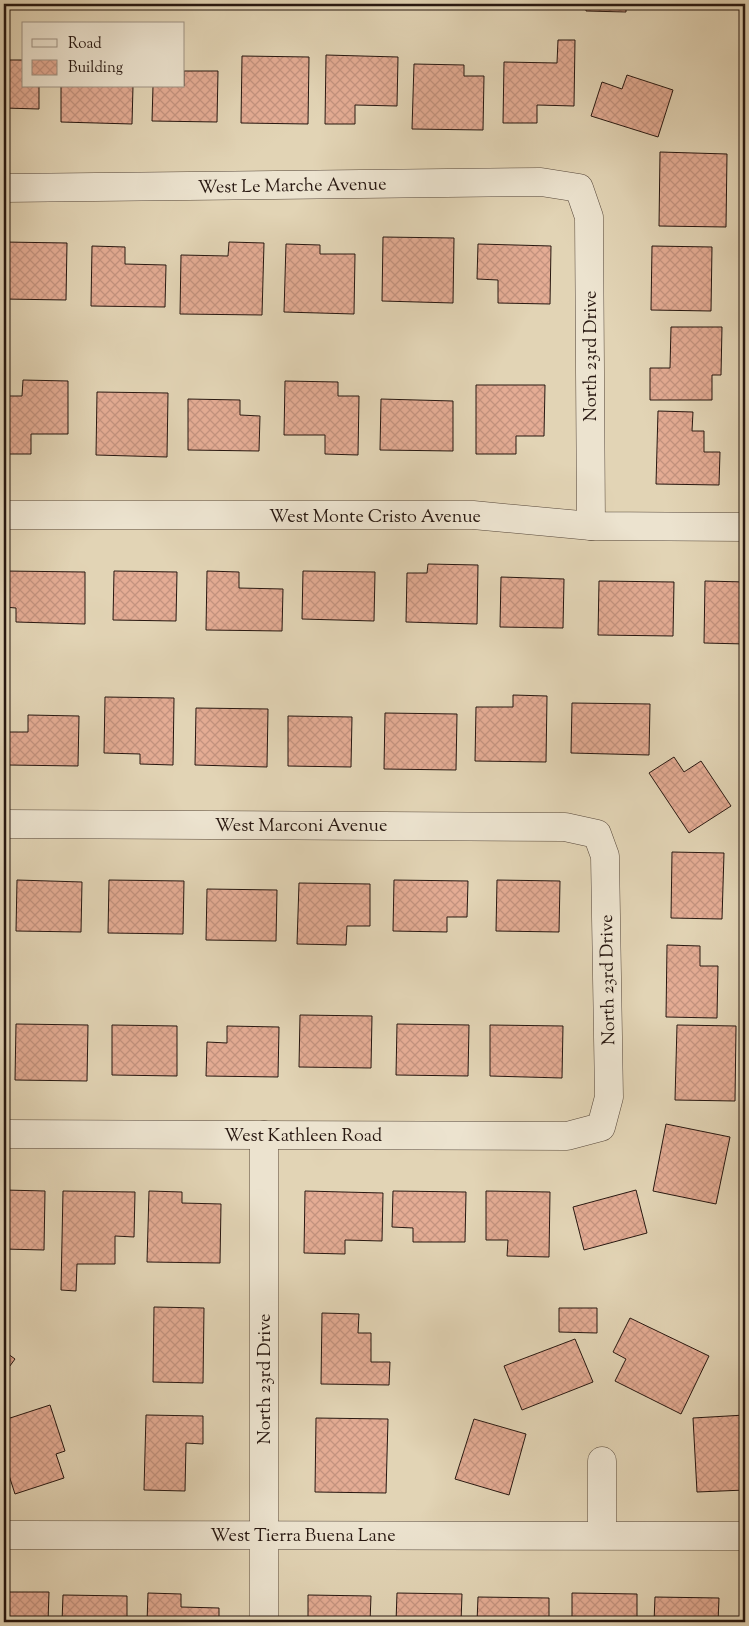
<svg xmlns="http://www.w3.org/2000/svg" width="749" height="1626" font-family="'Sorts Mill Goudy',serif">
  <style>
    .building { fill: url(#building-cross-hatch); stroke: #281811 }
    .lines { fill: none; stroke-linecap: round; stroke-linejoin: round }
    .street-casing { stroke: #56473a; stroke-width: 29 }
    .street { stroke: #ece3cf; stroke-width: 28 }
    .labels { text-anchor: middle; stroke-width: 5; stroke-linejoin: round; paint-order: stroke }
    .street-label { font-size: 18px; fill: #281811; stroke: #ece3cf }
  </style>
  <defs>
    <pattern id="building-cross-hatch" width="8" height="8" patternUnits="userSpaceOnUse" patternTransform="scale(1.25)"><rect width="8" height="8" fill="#e4ac94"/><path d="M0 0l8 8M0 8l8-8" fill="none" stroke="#c4937f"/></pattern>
  </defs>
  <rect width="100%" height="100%" fill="#e2d4b5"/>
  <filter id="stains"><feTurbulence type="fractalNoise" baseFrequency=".004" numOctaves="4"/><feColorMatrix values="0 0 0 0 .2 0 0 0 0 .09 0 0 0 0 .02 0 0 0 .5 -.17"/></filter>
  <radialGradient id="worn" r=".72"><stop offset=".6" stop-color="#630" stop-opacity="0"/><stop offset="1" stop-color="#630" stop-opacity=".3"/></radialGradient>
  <g class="building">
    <path d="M586,4h40v8l-40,-1z"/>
    <path d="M558,40h17l-1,66 -37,-1v18h-34l1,-61 53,1z"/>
    <path d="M326,55l72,2 -1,49 -42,-1v19h-30z"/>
    <path d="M242,56l67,1 -1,67 -67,-1z"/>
    <path d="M4,60h20v26h15v23l-35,-1z"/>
    <path d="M414,64l50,1v11h20l-1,54 -71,-1z"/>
    <path d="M184,71h34l-1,51 -65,-1 1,-35h31z"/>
    <path d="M627,75l46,15 -15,47 -67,-21 11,-34 20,7z"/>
    <path d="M61,86h72l-1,38 -71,-2z"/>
    <path d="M660,152l67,2 -1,73 -67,-1z"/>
    <path d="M383,237l71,1 -1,65 -71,-2z"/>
    <path d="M4,242l63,1 -1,57 -62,-1z"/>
    <path d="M229,242l35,1 -2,72 -82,-1 1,-59 47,1z"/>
    <path d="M286,244l34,1v9h35l-1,60 -70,-2z"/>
    <path d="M478,244l73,2 -1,58 -52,-1v-23l-21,-1z"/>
    <path d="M92,246l33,1v17l41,1 -1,42 -74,-1z"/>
    <path d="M652,246l60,1 -1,64 -60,-1z"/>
    <path d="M671,327h51l-1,48h-9v25h-62v-32h20z"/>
    <path d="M23,380l45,1v53h-37v20h-27v-58h18z"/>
    <path d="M285,381l53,1v14h21l-1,59 -33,-1v-19h-41z"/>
    <path d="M476,385h69l-1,51h-28v18h-40z"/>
    <path d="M97,392l71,1 -1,64 -71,-2z"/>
    <path d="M188,399l52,1v15l20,1 -1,35 -71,-1z"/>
    <path d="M381,399l72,2v50l-73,-1z"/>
    <path d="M658,411l35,1 -1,19h12v21h16l-1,33 -63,-1z"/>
    <path d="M428,564l50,1 -1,59 -71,-2 1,-49h20z"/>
    <path d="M4,571l81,1v52l-69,-2v-14l-12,-1z"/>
    <path d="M114,571l63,1 -1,49 -63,-1z"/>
    <path d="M207,571l32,1v16l44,1 -1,42 -76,-1z"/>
    <path d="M303,571l72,1 -1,49 -72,-2z"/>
    <path d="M501,577l63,2 -1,49 -63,-1z"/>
    <path d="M599,581l75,1 -1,54 -75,-1z"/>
    <path d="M705,581l40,1v62l-41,-1z"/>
    <path d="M513,695l34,1 -1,66 -71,-1 1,-54h37z"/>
    <path d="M105,697l69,1 -1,67 -33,-1v-10l-36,-1z"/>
    <path d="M572,703l78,1 -1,51 -78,-2z"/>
    <path d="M196,708l72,1 -1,58 -72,-2z"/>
    <path d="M385,713l72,1 -1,56 -72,-1z"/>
    <path d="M28,715l51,1 -1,50 -70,-1 1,-33h19z"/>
    <path d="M288,716l64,1 -1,50 -63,-1z"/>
    <path d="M674,757l10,15 17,-11 30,45 -42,27 -40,-60z"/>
    <path d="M672,852l52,1 -2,66 -51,-1z"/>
    <path d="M17,880l65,2 -1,50 -65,-1z"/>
    <path d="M109,880l75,1 -1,53 -75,-1z"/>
    <path d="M394,880l74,1 -1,36h-20v15l-54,-1z"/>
    <path d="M497,880l63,1 -1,51 -63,-1z"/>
    <path d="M299,883l71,1v42h-23l-1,19 -49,-1z"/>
    <path d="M207,889l70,1 -1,51 -70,-1z"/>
    <path d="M667,945l33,1v20h18l-1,52 -51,-1z"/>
    <path d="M300,1015l72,1 -1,52 -72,-1z"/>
    <path d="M16,1024l72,1 -1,56 -72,-1z"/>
    <path d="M397,1024l72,1 -1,51 -72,-1z"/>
    <path d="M112,1025l65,1v50l-65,-1z"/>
    <path d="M490,1025l73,1 -1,52 -72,-2z"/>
    <path d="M677,1025l59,1 -1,75 -60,-1z"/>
    <path d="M227,1026l52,1 -1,50 -72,-1 1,-34 20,1z"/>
    <path d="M666,1124l64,13 -14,67 -63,-13z"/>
    <path d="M4,1190l41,1 -1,59 -40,-1z"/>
    <path d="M636,1190l11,43 -63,17 -11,-43z"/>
    <path d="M63,1191l72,1 -1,45 -19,-1v28h-38l-1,27 -15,-1z"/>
    <path d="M149,1191l33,1v11l39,1 -1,59 -73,-1z"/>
    <path d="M305,1191l78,2 -1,48 -37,-1v14l-41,-1z"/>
    <path d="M393,1191l73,1 -1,50h-52v-14l-21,-1z"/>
    <path d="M486,1191l64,1 -1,65 -42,-1 1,-16h-22z"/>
    <path d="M154,1307l50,1 -1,75 -50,-1z"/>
    <path d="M559,1308h38v25l-38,-1z"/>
    <path d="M322,1313l37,1 -1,19h13v29h19l-1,23 -68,-1z"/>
    <path d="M630,1318l79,38 -28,58 -66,-33 11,-22 -13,-7z"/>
    <path d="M575,1339l18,43 -71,28 -18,-44z"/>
    <path d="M4,1351l11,8 -11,15z"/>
    <path d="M50,1405l15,46 -9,3 8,24 -49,16 -11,-34v-40z"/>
    <path d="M146,1415l57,1v28l-17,-1 -1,48 -41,-1z"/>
    <path d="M745,1415v75l-48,2 -4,-74z"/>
    <path d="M316,1418l72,1 -2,74 -71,-1z"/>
    <path d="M474,1419l52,15 -17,61 -54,-16z"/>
    <path d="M4,1592h45l-1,30h-44z"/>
    <path d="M148,1593l33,1v13l38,1v14h-72z"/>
    <path d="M397,1593l65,1 -1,28h-65z"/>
    <path d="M572,1593l65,1v28h-65z"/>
    <path d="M63,1595l64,1v26h-65z"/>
    <path d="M308,1595l63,1 -1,26h-62z"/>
    <path d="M478,1597l71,1v24h-72z"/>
    <path d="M655,1597l64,1 -1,24h-64z"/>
  </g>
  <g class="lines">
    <g class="street-casing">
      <g id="street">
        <path d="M4,188l537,-6 38,6 10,29 2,309"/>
        <path d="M4,515h469l118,11 154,1"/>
        <path d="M4,824l561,3 32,7 8,22 4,241 -8,30 -34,9 -563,-2"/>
        <path d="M264,1135v487"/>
        <path d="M602,1461v74"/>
        <path d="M4,1535l741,1"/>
      </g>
    </g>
    <use href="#street" class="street"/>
  </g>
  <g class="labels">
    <g class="street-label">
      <text transform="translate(292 185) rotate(-1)" y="6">West Le Marche Avenue</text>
      <text transform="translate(590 356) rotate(-90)" y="6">North 23rd Drive</text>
      <text x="375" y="522">West Monte Cristo Avenue</text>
      <text x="301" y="831">West Marconi Avenue</text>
      <text transform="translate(607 980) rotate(-91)" y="6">North 23rd Drive</text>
      <text x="303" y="1141">West Kathleen Road</text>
      <text transform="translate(264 1379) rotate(-90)" y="6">North 23rd Drive</text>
      <text x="303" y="1541">West Tierra Buena Lane</text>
    </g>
  </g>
  <rect width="749" height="1626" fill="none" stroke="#e2d4b5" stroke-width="20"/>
  <rect x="5" y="5" width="739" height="1616" fill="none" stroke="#281811" stroke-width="2.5"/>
  <rect x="10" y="10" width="729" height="1606" fill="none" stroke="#281811"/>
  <rect x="22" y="22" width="162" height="65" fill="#ece3cf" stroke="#9e9283"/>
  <rect x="32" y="39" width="25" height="8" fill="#ece3cf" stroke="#9e9283"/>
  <text x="68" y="48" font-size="15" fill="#281811">Road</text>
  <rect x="32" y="60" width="25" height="15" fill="url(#building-cross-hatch)" stroke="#9e9283"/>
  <text x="68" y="72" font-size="15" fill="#281811">Building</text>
  <rect width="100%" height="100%" filter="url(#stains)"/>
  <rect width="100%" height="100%" fill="url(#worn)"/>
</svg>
